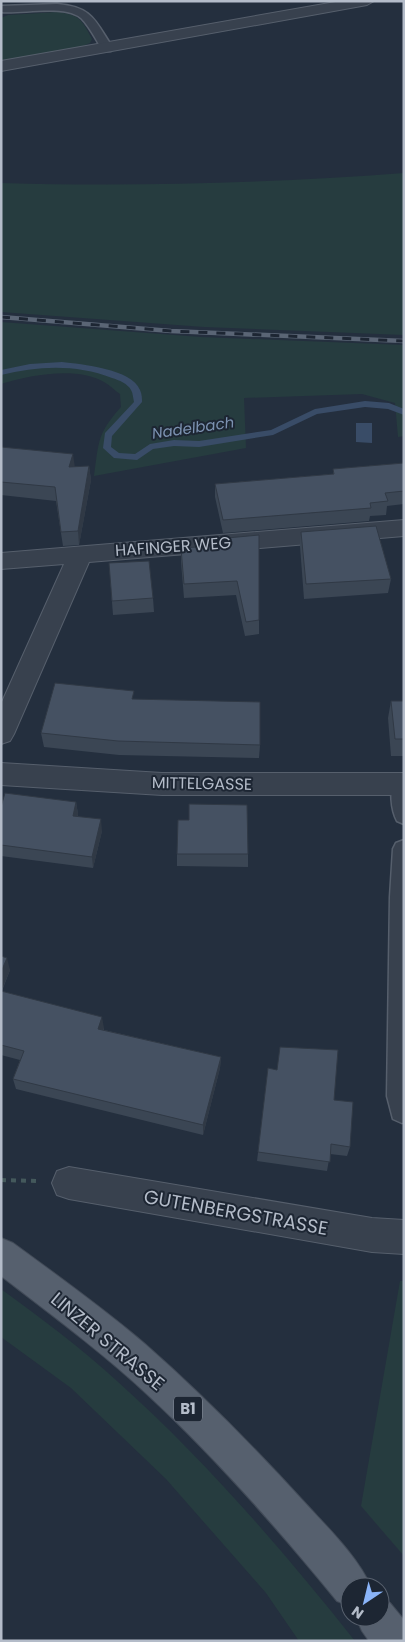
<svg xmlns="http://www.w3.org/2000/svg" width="405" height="1642" font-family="Poppins,sans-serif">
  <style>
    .green { fill: #263c3f }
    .water { fill: #394c67 }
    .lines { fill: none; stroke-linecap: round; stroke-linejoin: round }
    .stream { fill: #394c67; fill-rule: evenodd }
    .service-casing { stroke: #565f6c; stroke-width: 3 }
    .minor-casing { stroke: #565f6c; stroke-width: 2 }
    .tertiary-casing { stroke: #565f6c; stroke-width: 2 }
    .primary-casing { stroke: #414a57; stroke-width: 2 }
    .path { stroke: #44595c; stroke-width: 4; stroke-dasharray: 5 5; stroke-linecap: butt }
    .service { fill: #38414e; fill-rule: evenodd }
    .minor { fill: #38414e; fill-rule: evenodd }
    .tertiary { fill: #38414e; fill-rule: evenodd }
    .primary { fill: #56606e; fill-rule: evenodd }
    .rail-casing { stroke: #5a6575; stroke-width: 4.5 }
    .rail { stroke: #1d2633; stroke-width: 3; stroke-dasharray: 9; stroke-linecap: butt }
    .wall { fill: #3b4654 }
    .shaded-wall { fill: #303945 }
    .building { fill: #455162; stroke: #303945 }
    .labels { text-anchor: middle; stroke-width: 4; stroke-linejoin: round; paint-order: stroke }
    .far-water-label { font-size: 15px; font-style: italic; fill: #7c92b1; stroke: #1d2633 }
    .shield { fill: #1d2633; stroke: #878f9c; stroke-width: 1 }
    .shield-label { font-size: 15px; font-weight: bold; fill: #b4bcc9 }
    .street-label { font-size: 16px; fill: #b4bcc9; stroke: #1d2633 }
    .near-street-label { font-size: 19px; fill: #b4bcc9; stroke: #1d2633 }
  </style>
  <rect width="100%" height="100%" fill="#242f3e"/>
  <g class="green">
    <path d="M58,12c22,3 24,8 34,27l-2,4 -14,6 -75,12v-43l7,-3z"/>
    <path d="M404,173v162l-200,-8 -203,-15v-129c134,4 269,0 403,-10z"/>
    <path d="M1,322l200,15 203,8v91l-6,1 -3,-34 -33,-9 -118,4 2,50 -152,28c5,-35 3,-42 27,-69l-1,-13c-5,-3 -10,-9 -16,-12 -27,-16 -74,-7 -103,2z"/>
    <path d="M400,1281h4v275l-43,-50z"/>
    <path d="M1,1289c40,29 80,59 116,92 87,78 165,168 238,260h-56l-33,-48 -100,-114 -95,-91 -70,-51z"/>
  </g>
  <path class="water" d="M356,423h16v20l-16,-1z"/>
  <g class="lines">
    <path class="stream" d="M62,362c19,2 70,7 78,28 2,4 2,9 2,12l-30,34 -1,11 8,6 16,1 15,-10 24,-4 25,1 72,-11 44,-21 50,-8 24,2 15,6v6l-16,-6 -23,-2 -48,7 -44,21 -74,12 -25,-1 -21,3 -16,11 -23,-2 -11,-10 2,-15 29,-31c-1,-4 -1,-9 -3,-12 -3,-6 -12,-10 -19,-12 -36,-14 -74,-12 -111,-3v-5l29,-6z"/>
    <g class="service-casing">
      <g id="service">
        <path d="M57,4c36,3 38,17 56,44l-2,3h-8c-7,-11 -13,-24 -22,-33 -16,-14 -59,-4 -80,-6v-6z"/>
        <path d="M402,776h2v48l-7,-3c-6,-11 -8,-32 -2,-43z"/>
        <path d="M404,840v282l-2,1 -9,-4 -6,-23 3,-199 3,-48 3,-6z"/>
      </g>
    </g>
    <g class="minor-casing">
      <g id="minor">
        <path d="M404,520v16l-315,26 -75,172 -4,7 -9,3v-40l63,-140 -63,5v-16z"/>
        <path d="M1,763l161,10h242v22h-242l-161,-10z"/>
        <path d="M69,1167l303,51 32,2v34l-32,-2 -303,-53 -12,-4 -5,-12 5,-12z"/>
      </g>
    </g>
    <g class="tertiary-casing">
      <path id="tertiary" d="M341,1h33l-7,4 -366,66v-10z"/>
    </g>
    <g class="primary-casing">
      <g id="primary">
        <path d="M1,1238l12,5c45,33 90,65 132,101 57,50 110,104 161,160 22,24 52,53 65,83h-21v19l-13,-5c-59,-72 -120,-142 -188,-205 -46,-43 -97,-81 -148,-120z"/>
        <path d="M380,1599l10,4 14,17v21h-35l-7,-10 -6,-14h24z"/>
      </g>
    </g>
    <path class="path" d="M1,1180l35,1"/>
    <use href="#service" class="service"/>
    <use href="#minor" class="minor"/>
    <use href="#tertiary" class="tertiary"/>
    <use href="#primary" class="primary"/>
    <g class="rail-casing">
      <path id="rail" d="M1,317l170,14 233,10"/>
    </g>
    <use href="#rail" class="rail"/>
  </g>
  <g class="wall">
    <path d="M1,447l74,20 14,-1 2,14 -12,65 -16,1 -7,-45 -55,-6z"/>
    <path d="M404,463v41l-17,2 -1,9 -16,1 -1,5 -146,12 -8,-36v-13l118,-10v-5z"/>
    <path d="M301,532l90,47 -3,14 -84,6 -4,-53z"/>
    <path d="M227,538l32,82v14l-14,2 -9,-41 -52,3 -3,-36v-14l46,-2z"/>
    <path d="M109,563l44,35 1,14 -41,3z"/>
    <path d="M134,699l126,46 -1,13 -140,-3 -75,-8 -3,-14z"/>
    <path d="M391,701h13v55h-13l-3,-38z"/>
    <path d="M76,802l2,12v3l24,14 -9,37 -92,-12v-49z"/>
    <path d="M189,820l59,34v13l-71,-1v-12z"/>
    <path d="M1,956l9,14 -8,21 102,37v2l117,27 -1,11 -17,67 -187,-46 -3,-10 7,-19 -19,-5z"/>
    <path d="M268,1068l66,32 16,47 -3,9 -17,-2 -3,17 -70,-10z"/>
  </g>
  <g class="shaded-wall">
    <path d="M73,454l2,14 -6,-1z"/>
    <path d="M89,466l2,14 -12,65 -1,-14z"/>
    <path d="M76,802l2,12 -3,14 -2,-12z"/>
    <path d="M101,819l1,12 -9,37 -1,-11z"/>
    <path d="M7,958l3,12 -9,22v-20z"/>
    <path d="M102,1017l2,11 -4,12 -2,-11z"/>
    <path d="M221,1057l-1,11 -17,67v-10z"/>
  </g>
  <g class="building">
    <path d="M1,447l72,7 -4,13 20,-1 -11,65 -17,1 -6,-45 -54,-5z"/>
    <path d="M404,463v28l-19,2 3,8 -18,2 1,5 -148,12 -8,-36 119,-10 -1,-5z"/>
    <path d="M376,526l15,53 -85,5 -5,-52z"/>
    <path d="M259,535v85l-13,2 -9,-41 -53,3 -3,-36 48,-3 -2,-7z"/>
    <path d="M149,561l4,37 -41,3 -3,-38z"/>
    <path d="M55,683l79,8 -2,8 128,3v43l-142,-4 -77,-8z"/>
    <path d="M391,701h13v38h-9z"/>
    <path d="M5,793l71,9 -3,14 28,3 -9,38 -91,-12v-38z"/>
    <path d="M189,804l58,1 1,49h-71l1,-34h11z"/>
    <path d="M1,956l6,2 -6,14z"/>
    <path d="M1,991l101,26 -4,12 123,28 -18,68 -190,-46 11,-28 -23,-6z"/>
    <path d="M280,1047l58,3 -4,50 19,2 -3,45 -19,-3 -1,18 -72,-10 10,-84 9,2z"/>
  </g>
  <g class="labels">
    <g class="far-water-label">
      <text transform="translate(193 428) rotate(-8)" y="5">Nadelbach</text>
    </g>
    <rect class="shield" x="174" y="1396.5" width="28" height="25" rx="4"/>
    <g class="shield-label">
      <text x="188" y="1414">B1</text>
    </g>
    <g class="street-label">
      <text transform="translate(173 546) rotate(-4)" y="6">HAFINGER WEG</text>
      <text transform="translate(202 783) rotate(1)" y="6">MITTELGASSE</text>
    </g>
    <g class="near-street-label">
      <text transform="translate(236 1212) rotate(10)" y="7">GUTENBERGSTRASSE</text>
      <text transform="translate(108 1341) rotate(40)" y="7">LINZER STRASSE</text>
    </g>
  </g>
  <rect width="405" height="1642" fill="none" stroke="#b4bcc9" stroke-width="5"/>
  <g transform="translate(365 1602) rotate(215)"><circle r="24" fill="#1d2633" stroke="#59626f"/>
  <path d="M0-4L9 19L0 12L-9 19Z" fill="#8ab4f8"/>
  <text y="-8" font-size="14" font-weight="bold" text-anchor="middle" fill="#b4bcc9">N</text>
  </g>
</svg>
